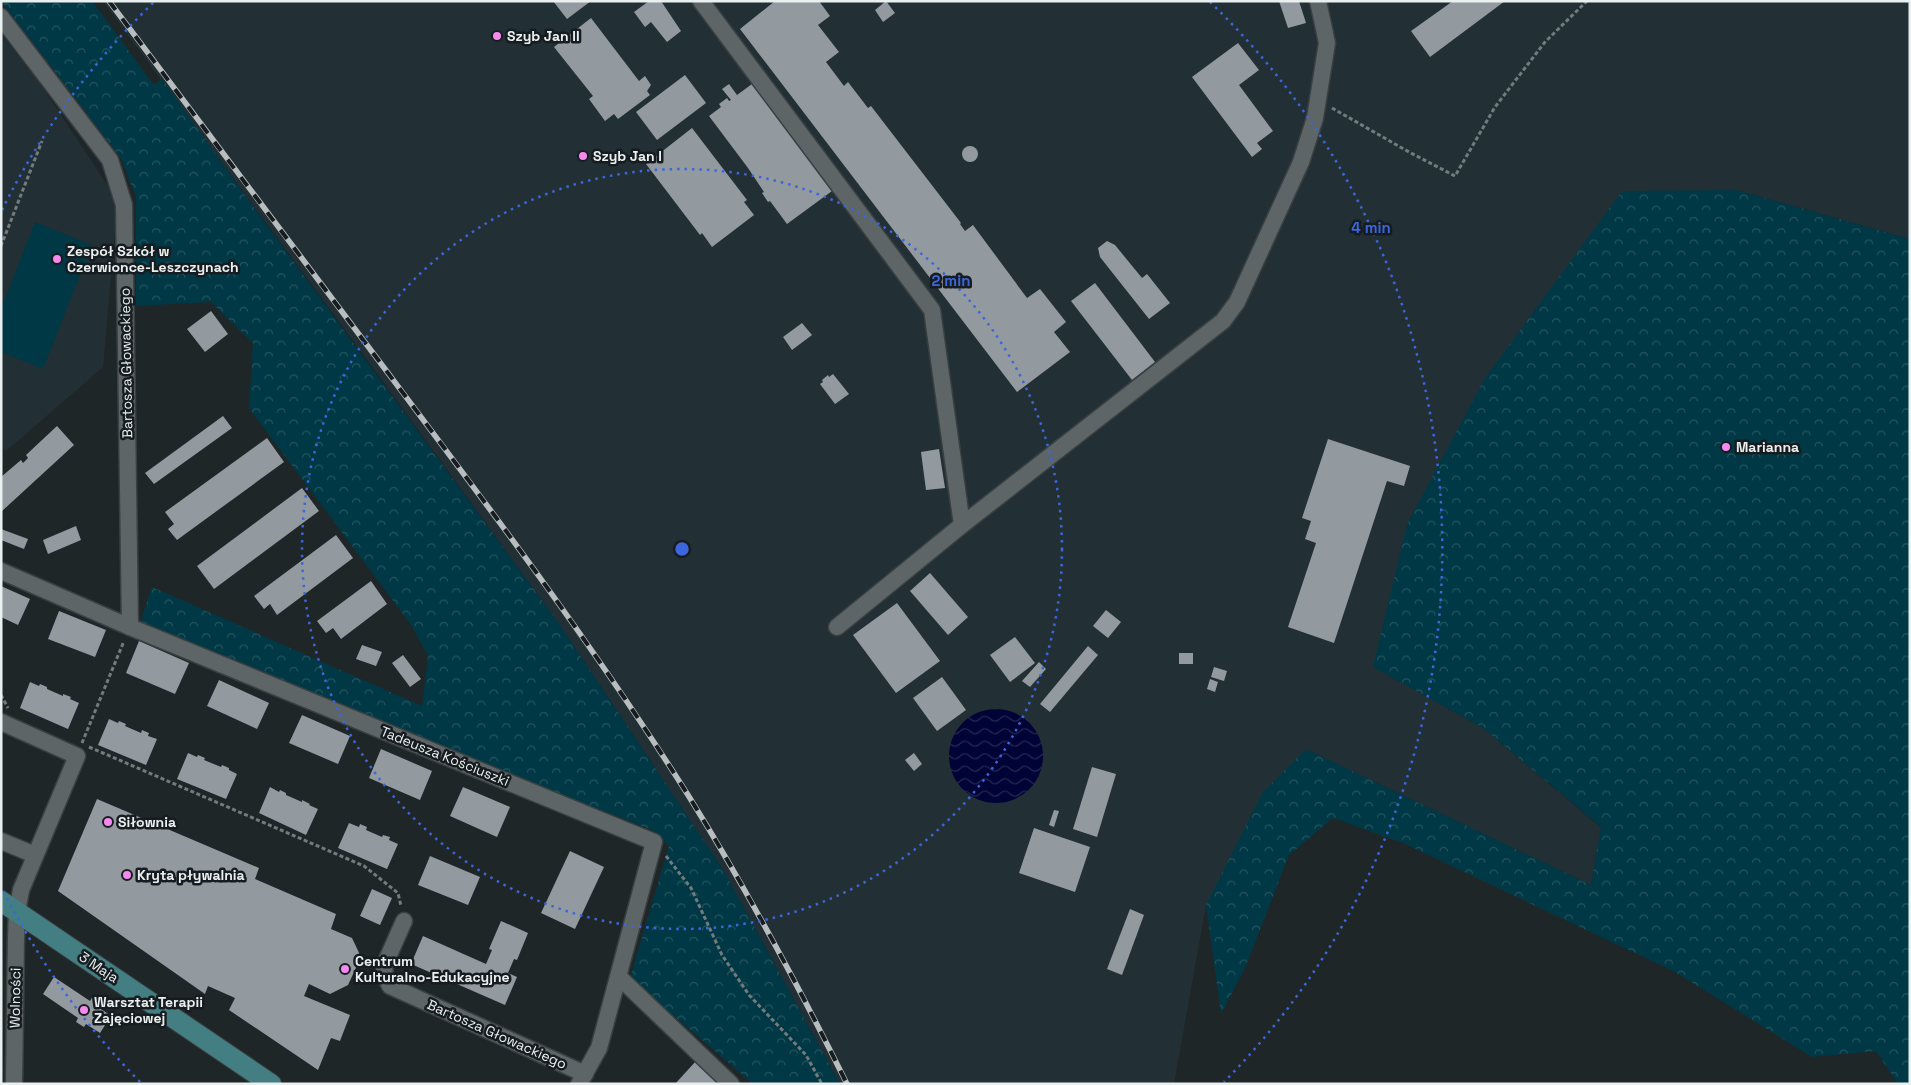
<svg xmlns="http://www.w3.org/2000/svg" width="1911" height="1085" font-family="'Space Grotesk',sans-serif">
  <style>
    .built { fill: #223035 }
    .green { fill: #003845 }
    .forest { fill: url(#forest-crowns) }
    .water { fill: url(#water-waves) }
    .building { fill: #939a9f }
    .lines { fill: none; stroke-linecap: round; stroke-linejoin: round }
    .minor-casing { stroke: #3a4042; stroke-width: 19 }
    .major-casing { stroke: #3a4042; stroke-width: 22 }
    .path { stroke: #747b7c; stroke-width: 3; stroke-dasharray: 4 2.5; stroke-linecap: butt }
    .minor { stroke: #5d6567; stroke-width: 16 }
    .major { stroke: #437f82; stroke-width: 20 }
    .rail-casing { stroke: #b8bdbf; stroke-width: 5.5 }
    .rail { stroke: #161c1f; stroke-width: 4; stroke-dasharray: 11; stroke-linecap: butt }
    .ring { fill: none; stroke: #3c66dc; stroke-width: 2.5; stroke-dasharray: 2.5 5 }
    .poi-dot { fill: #f589ee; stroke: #161c1f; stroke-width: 2 }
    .labels { text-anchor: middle; stroke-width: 5; stroke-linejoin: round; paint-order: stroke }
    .poi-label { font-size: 14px; font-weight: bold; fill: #eaeff0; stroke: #161c1f; text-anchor: start }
    .street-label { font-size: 14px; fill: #eaeff0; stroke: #161c1f }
    .centre { fill: #3c66dc; stroke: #161c1f; stroke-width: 2.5 }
    .ring-label { font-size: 15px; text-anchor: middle; font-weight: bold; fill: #3c66dc; stroke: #161c1f; stroke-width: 5; stroke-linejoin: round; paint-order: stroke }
  </style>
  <defs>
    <pattern id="forest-crowns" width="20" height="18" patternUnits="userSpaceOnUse" patternTransform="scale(1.25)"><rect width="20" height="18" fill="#003845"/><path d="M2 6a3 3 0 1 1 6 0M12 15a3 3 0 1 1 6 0" fill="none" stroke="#255560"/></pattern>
    <pattern id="water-waves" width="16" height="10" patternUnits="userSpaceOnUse" patternTransform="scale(1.25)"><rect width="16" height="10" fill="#000335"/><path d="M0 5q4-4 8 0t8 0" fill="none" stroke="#252853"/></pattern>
  </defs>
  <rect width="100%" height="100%" fill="#1f2628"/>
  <g class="built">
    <path d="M103,1h1807v238l-173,-49 -364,477 110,61 118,100 -10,57 -285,-136 -100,156 -32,179h-334l-116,-213 -164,-246 -181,-249z"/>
    <path d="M1,34l36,45 77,116 3,14 -14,158 -97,84 -5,-3z"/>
  </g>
  <path class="green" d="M35,222l57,23 -49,124 -42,-17v-43z"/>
  <g class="forest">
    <path d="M1,1h91l62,84 8,-6 85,119 313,427 164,246 116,213h-87l-123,-106 39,-132 -17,-16 -219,-86 -293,-121 12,-36 270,119 6,-50 -16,-30 -163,-218 4,-65 -42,-41 -75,4v-109l-15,-39z"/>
    <path d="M1737,190l173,49v845h-12l-22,-33 -64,6 -137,-85 -272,-129 -70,-25 -44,37 -44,113 -24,46 -15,-109 56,-112 44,-44 285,136 10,-58 -118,-99 -110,-61 34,-143 78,-146 137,-187z"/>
  </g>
  <circle class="water" cx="996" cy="756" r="47"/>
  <g class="building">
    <path d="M553,1h38l-24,18z"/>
    <path d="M649,1h12l20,30 -14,11 -16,-20 -6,5 -11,-15z"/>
    <path d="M775,1h44l11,15 -12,9 21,27 -13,10 18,24 4,-4 20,26 3,-2 90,117 -1,1 5,7 8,-6 54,73 13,-9 26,33 -12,10 16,20 -53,40 -277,-363z"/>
    <path d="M886,1l9,12 -12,9 -8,-12z"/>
    <path d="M1279,1h20l7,22 -18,5z"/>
    <path d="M1453,1h52l-75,56 -19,-26z"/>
    <path d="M591,18l48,63 6,-5 6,9 -4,6 3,4 -32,24 -4,-5 -9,7 -16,-22 4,-3 -39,-49z"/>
    <path d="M1238,43l21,27 -20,15 34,46 -16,12 5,6 -10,8 -60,-80z"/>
    <path d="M685,75l21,28 -49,37 -21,-28z"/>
    <path d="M729,84l8,11 15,-11 80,107 -45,33 -17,-23 -2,1 -6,-9 2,-1 -16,-24 -39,-52 12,-9 -2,-3 8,-6 2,3 2,-1 -9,-11z"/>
    <path d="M692,128l55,72 -3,2 10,13 -42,32 -10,-14 -2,2 -54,-71z"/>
    <circle cx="970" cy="154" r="8"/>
    <path d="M1107,241l8,4 27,33 5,-4 23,29 -21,16 -49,-62 -2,-9z"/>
    <path d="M1095,283l60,79 -23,18 -61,-79z"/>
    <path d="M211,311l17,23 -23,18 -18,-23z"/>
    <path d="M802,323l10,12 -20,15 -9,-13z"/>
    <path d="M833,374l16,20 -14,10 -15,-20 3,-2 -1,-2 6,-5 1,2z"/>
    <path d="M223,416l9,12 -78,56 -9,-11z"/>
    <path d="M57,426l17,19 -73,67v-35l20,-17 2,3 5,-5 -2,-3z"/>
    <path d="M267,438l17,24 -107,78 -9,-11 6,-5 -9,-12z"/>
    <path d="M1328,439l82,27 -6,20 -17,-5 -53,162 -46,-16 28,-84 -11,-4 6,-18 -9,-3z"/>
    <path d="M939,449l6,39 -19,2 -5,-38z"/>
    <path d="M302,488l17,23 -105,78 -17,-23z"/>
    <path d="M76,526l5,14 -33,14 -5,-14z"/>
    <path d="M1,529l27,10 -4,10 -23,-9z"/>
    <path d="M336,535l17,23 -76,57 -7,-11 -6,5 -10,-13z"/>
    <path d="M930,573l38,44 -20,18 -38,-44z"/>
    <path d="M371,581l16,23 -46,35 -8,-11 -7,5 -9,-12z"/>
    <path d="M1,586l29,13 -12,26 -17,-8z"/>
    <path d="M897,603l43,58 -44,32 -43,-58z"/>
    <path d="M1106,610l15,12 -13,16 -15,-12z"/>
    <path d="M59,611l47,19 -11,27 -47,-18z"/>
    <path d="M1015,637l20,26 -25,19 -20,-27z"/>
    <path d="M139,641l50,22 -14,31 -49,-21z"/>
    <path d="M362,645l20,7 -6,14 -20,-7z"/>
    <path d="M1088,646l10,9 -48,57 -10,-8z"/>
    <rect x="1179" y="653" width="14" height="11"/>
    <path d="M403,655l18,24 -11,8 -18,-24z"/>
    <path d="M1039,662l7,7 -16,18 -8,-6z"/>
    <path d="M1214,667l13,4 -3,10 -13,-4z"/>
    <path d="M942,677l24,33 -29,21 -24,-33z"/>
    <path d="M1210,679l8,3 -3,10 -8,-3z"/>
    <path d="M219,680l50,23 -12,26 -50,-23z"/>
    <path d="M30,682l9,4 1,-2 7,3v2l16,7v-2l8,3 -1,2 9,4 -11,26 -48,-21z"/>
    <path d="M302,715l48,21 -12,28 -49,-21z"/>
    <path d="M109,719l9,4 1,-2 7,3 -1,2 16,7 1,-3 7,3 -1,3 9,3 -11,26 -48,-20z"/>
    <path d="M381,749l51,22 -12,29 -51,-22z"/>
    <path d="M188,753l9,4 1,-2 7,3 -1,2 17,7 1,-2 7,3v2l8,4 -11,25 -49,-20z"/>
    <path d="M914,753l8,11 -8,7 -9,-11z"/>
    <path d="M1092,767l24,7 -19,63 -24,-8z"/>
    <path d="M270,787l9,5 1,-2 6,3v2l16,7v-2l8,4 -1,1 9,4 -12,26 -47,-22z"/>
    <path d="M463,787l47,20 -13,30 -47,-21z"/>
    <path d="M97,799l162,69 -4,11 81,35 -5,15 21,9 9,19 -13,28 -18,9 -21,-10 -5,12 46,19 -10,26 -9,-3 -13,32 -89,-60 6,-12 -27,-12 -3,8 -147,-103z"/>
    <path d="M1054,810l5,1 -5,16 -5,-2z"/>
    <path d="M349,823l10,4 1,-3 7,3 -1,3 16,7 1,-2 7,2 -1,3 9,4 -11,25 -49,-21z"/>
    <path d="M1034,828l56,19 -15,45 -56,-19z"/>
    <path d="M570,851l34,16 -29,62 -34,-16z"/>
    <path d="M430,856l50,21 -12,28 -50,-20z"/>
    <path d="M372,889l20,9 -12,27 -20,-9z"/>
    <path d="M1130,909l14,6 -22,60 -15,-6z"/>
    <path d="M501,921l27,12 -11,27 -3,-1 -6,14 9,4 -12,28 -94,-41 12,-28 63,28 6,-14 -3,-1z"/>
    <path d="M54,977l36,24 3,-5 4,3 -3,5 17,12 -11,17 -14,-9 -2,3 -8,-5 2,-4 -35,-24z"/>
    <path d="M696,1061l24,23h-45z"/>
  </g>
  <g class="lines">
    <g class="minor-casing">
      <g id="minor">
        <path d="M701,1l231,309 30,215 -125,102"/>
        <path d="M1,17l109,143 14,45 6,422"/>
        <path d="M962,525l261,-204 14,-19 64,-140 14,-44 12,-75 -9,-42"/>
        <path d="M1,571l129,56 524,215 -55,206 -20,36"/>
        <path d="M1,722l76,34 -56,134 -4,22 -1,26 -2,146"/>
        <path d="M1,841l34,14"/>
        <path d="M404,921l-20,45 1,10 5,10 195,88"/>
        <path d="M619,977l112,107"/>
      </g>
    </g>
    <g class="major-casing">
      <path id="major" d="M1,901l270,183"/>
    </g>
    <g class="path">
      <path d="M1332,108l77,44 46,24 40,-69 50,-65 42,-41"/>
      <path d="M1,246l41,-105"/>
      <path d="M1,695l7,13"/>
      <path d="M82,743l42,-102"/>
      <path d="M89,747l275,119 34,27 3,13"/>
      <path d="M666,856l25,32 31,67 27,40 57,60 16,29"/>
    </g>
    <use href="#minor" class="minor"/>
    <use href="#major" class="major"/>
    <g class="rail-casing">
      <path id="rail" d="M109,1c91,122 182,243 273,364 106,141 212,281 306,430 58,93 110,190 159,289"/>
    </g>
    <use href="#rail" class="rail"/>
  </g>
  <g class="ring">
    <circle cx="682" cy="549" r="380"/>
    <path d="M140 1082A760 760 0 0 1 2 888M2 210A760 760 0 0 1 154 2M1210 2A760 760 0 0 1 1224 1082"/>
  </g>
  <g class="poi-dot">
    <circle cx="497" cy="36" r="5"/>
    <circle cx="583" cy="156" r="5"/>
    <circle cx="57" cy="259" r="5"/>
    <circle cx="1726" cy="447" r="5"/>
    <circle cx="108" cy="822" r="5"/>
    <circle cx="127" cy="875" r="5"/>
    <circle cx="345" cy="969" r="5"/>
    <circle cx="84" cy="1010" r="5"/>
  </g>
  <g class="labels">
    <g class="poi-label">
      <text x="507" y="41">Szyb Jan II</text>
      <text x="593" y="161">Szyb Jan I</text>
      <text x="67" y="256">Zespół Szkół w<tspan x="67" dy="16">Czerwionce-Leszczynach</tspan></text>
      <text x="1736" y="452">Marianna</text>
      <text x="118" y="827">Siłownia</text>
      <text x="137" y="880">Kryta pływalnia</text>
      <text x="355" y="966">Centrum<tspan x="355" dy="16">Kulturalno-Edukacyjne</tspan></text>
      <text x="94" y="1007">Warsztat Terapii<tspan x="94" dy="16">Zajęciowej</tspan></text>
    </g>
    <g class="street-label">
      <text transform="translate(126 363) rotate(-91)" y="5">Bartosza Głowackiego</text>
      <text transform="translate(445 756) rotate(22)" y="5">Tadeusza Kościuszki</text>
      <text transform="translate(99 967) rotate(34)" y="5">3 Maja</text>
      <text transform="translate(15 998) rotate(-89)" y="5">Wolności</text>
      <text transform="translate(497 1034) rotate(24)" y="5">Bartosza Głowackiego</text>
    </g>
  </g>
  <circle cx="682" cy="549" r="8" class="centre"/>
  <g class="ring-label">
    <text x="1371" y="233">4 min</text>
    <text x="951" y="286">2 min</text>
  </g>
  <rect width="1911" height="1085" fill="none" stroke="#eaeff0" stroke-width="5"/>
</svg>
